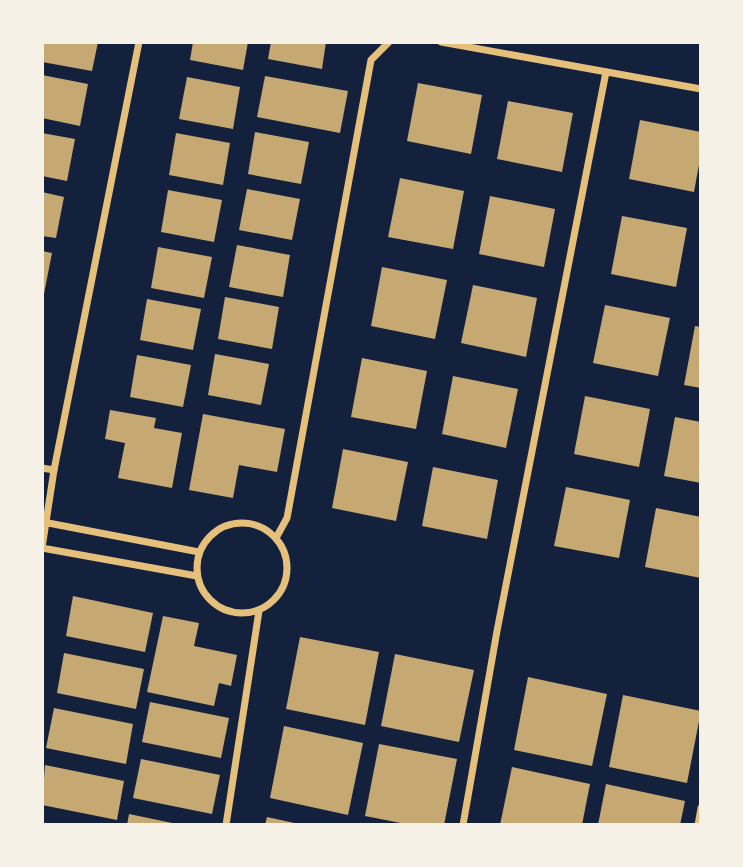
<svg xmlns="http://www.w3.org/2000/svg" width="743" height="867" font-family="Roboto,sans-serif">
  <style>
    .building { fill: #c6a872 }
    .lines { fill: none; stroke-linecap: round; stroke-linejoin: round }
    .minor { stroke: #e5c07b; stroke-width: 7 }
  </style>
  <rect width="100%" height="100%" fill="#14213d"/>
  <g class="building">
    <path d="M42,42h56l-6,29 -50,-9z"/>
    <path d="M193,42h55l-5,28 -53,-10z"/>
    <path d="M271,42h55l-4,27 -54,-10z"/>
    <path d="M42,75l46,9 -8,42 -38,-8z"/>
    <path d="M265,76l83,15 -8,42 -83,-16z"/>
    <path d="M187,77l53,10 -7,42 -54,-10z"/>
    <path d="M418,83l64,12 -11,59 -64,-13z"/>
    <path d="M508,101l65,12 -11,59 -65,-13z"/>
    <path d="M640,120l61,12v22l-7,38 -65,-13z"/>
    <path d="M255,132l54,10 -8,42 -53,-10z"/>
    <path d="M42,133l33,6 -8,42 -25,-5z"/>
    <path d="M176,133l54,10 -7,42 -54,-10z"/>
    <path d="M400,178l64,13 -11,58 -65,-12z"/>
    <path d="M247,189l53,10 -8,41 -53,-10z"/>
    <path d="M168,190l54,10 -8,42 -53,-10z"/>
    <path d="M42,192l22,5 -8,41 -14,-2z"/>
    <path d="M490,196l65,13 -11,58 -65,-13z"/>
    <path d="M622,216l65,12 -11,59 -65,-13z"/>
    <path d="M237,245l53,10 -7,42 -54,-10z"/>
    <path d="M158,247l54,10 -8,41 -53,-10z"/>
    <path d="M42,251l10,2 -9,46h-1z"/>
    <path d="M382,267l65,13 -12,59 -64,-13z"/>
    <path d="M473,285l64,13 -11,59 -65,-14z"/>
    <path d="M225,297l54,10 -7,42 -54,-10z"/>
    <path d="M147,299l54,10 -8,41 -53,-10z"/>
    <path d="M605,305l65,13 -12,58 -65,-13z"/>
    <path d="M695,326l6,1v61l-17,-3z"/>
    <path d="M215,354l54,10 -8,41 -53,-10z"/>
    <path d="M137,355l54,10 -8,42 -53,-10z"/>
    <path d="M362,358l65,13 -11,58 -65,-12z"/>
    <path d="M453,376l65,13 -12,59 -64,-14z"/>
    <path d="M585,396l65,13 -11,58 -65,-13z"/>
    <path d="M110,410l46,8 -2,10 28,5 -10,55 -54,-10 7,-35 -20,-4z"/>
    <path d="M203,414l82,15 -8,43 -38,-7 -6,33 -44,-8z"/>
    <path d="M675,417l26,5v61l-37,-7z"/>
    <path d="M343,449l65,13 -12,59 -64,-13z"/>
    <path d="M433,467l65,13 -11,59 -65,-13z"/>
    <path d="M566,487l64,13 -11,58 -65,-12z"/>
    <path d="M656,508l45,9v61l-56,-11z"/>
    <path d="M73,596l80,17 -8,39 -79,-16z"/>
    <path d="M163,616l36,7 -5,23 43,9 -6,31 -12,-3 -5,23 -67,-14z"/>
    <path d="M300,637l79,15 -14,73 -79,-16z"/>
    <path d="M64,653l80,16 -8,40 -79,-16z"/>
    <path d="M395,654l79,16 -15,72 -78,-16z"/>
    <path d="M528,677l79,17 -15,72 -78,-16z"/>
    <path d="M623,695l78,16 -14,72 -78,-16z"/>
    <path d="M150,702l79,16 -8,40 -79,-16z"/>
    <path d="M54,708l79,16 -7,40 -80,-16z"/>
    <path d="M284,726l79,17 -15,72 -78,-17z"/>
    <path d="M379,744l78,15 -13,66h-33l-46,-9z"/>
    <path d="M141,759l79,16 -8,39 -79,-16z"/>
    <path d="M45,765l79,16 -7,39 -75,-15z"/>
    <path d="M512,767l78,17 -8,41h-82z"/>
    <path d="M606,784l79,17 -5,24h-82z"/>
    <path d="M129,814l48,10v1h-50z"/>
    <path d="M267,817l32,7v1h-34z"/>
  </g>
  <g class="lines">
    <g class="minor">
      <path d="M441,42l260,47"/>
      <path d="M42,468l12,2"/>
      <path d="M43,522l156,30"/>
      <circle cx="242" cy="568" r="45"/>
      <path d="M276,538l11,-20 84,-458 18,-18"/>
      <path d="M42,548l12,-78 85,-428"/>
      <path d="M42,548l155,28"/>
      <path d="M226,825l33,-214"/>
      <path d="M463,825l34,-194 109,-559"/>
      <path d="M698,825l3,-17"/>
    </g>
  </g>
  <rect width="743" height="867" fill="none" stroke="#f6f1e7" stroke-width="88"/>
</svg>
